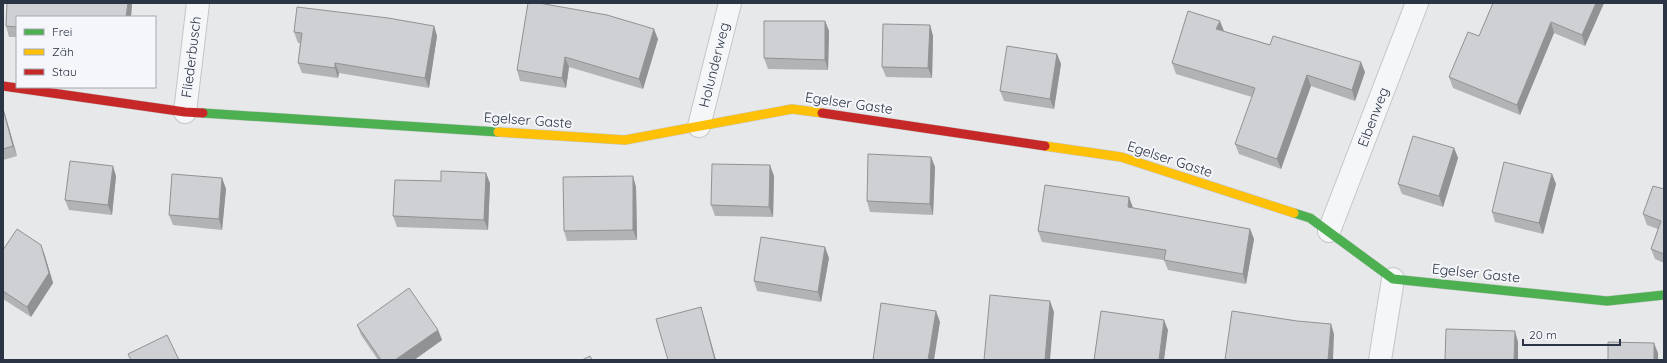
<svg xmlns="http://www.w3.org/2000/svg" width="1667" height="363" font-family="Quicksand,sans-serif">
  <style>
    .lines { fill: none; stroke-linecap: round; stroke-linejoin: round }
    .street-casing { stroke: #c4c6c8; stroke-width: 24 }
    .fast-casing { stroke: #c4c6c8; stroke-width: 10 }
    .slow-casing { stroke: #c4c6c8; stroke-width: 10 }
    .jam-casing { stroke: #c4c6c8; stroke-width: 10 }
    .street { stroke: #f5f6f7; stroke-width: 22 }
    .fast { stroke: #4caf50; stroke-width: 9 }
    .slow { stroke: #ffc107; stroke-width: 9 }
    .jam { stroke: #c62828; stroke-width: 9 }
    .wall { fill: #b1b3b5 }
    .shaded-wall { fill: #909294 }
    .building { fill: #ced0d3; stroke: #909294 }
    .labels { text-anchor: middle; stroke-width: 4; stroke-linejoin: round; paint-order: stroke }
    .street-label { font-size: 14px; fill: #2b3445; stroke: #f4f6f9 }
  </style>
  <rect width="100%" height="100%" fill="#e6e8ea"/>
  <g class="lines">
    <g class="street-casing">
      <g id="street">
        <path d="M185,112l13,-109"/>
        <path d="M699,126l31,-123"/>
        <path d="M1329,231l88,-228"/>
        <path d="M1380,360l13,-81"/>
      </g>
    </g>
    <g class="fast-casing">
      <g id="fast">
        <path d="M203,113l295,19"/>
        <path d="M1294,213l16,5 83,61 214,22 57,-6"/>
      </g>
    </g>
    <g class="slow-casing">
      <g id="slow">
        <path d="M498,132l127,8 167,-31 30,4"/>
        <path d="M1045,146l76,11 173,56"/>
      </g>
    </g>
    <g class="jam-casing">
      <g id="jam">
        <path d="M3,86l182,26 18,1"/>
        <path d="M822,113l223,33"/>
      </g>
    </g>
    <use href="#street" class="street"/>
    <use href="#fast" class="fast"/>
    <use href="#slow" class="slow"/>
    <use href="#jam" class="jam"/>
  </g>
  <g class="wall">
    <path d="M7,3h125l-1,14h-114v20h-8l-3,-11z"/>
    <path d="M528,3l130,36 -15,50 -74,-22 -3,21 -46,-7 -3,-11z"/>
    <path d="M1604,3l-19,43 -31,-13 -34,82 -67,-27 -4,-11 30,-41z"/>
    <path d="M825,21l4,10 -1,39 -60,-1 -4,-11z"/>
    <path d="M930,25l3,11 -1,42 -46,-1 -4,-10z"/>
    <path d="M434,26l3,10 -8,52 -90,-15 -1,5 -36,-5 -4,-10 2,-20h-2l-4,-11z"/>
    <path d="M1223,31l142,41 -10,29 -44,-15 -30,83 -42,-15 -4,-10 17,-47 -76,-23 -4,-11z"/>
    <path d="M1057,54l4,10 -7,45 -50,-8 -4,-10z"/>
    <path d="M3,108l14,48 -14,4z"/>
    <path d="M1454,148l4,10 -15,49 -41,-13 -4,-10z"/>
    <path d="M931,157l4,10 -2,48 -63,-3 -3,-11z"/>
    <path d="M1552,174l4,10 -13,50 -48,-12 -3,-10z"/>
    <path d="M116,176l-4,39 -43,-5 -4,-10z"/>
    <path d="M774,176l-1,41 -58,-1 -4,-11z"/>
    <path d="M222,178l4,11 -4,41 -49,-5 -4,-10z"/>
    <path d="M490,183l-2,47 -91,-3 -4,-11z"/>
    <path d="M636,187l1,53 -70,1 -3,-10z"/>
    <path d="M1664,189v74l-9,-4 -4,-10 7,-20 -11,-4 -4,-11z"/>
    <path d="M1129,197l4,11 117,21 4,10 -8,45 -78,-14 -4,-10 -122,-18 -4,-11z"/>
    <path d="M41,245l4,11 8,27 -22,34 -28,-18v-49z"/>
    <path d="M829,258l-8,44 -64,-11 -3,-10z"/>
    <path d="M357,325l81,5 4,10 -28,20h-36l-17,-25z"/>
  </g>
  <g class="shaded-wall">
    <path d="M128,3h4l-1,14h-5z"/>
    <path d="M1596,3h8l-19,43 -3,-11z"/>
    <path d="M825,21l4,10 -1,39 -3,-10z"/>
    <path d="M1220,21l4,10 -8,-2z"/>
    <path d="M1551,22l3,11 -34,82 -3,-10z"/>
    <path d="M930,25l3,11 -1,42 -4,-10z"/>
    <path d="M434,26l3,10 -8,52 -4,-10z"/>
    <path d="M654,29l4,10 -15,50 -4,-10z"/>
    <path d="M1057,54l4,10 -7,45 -4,-10z"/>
    <path d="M565,57l4,10 -3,21 -4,-10z"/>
    <path d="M1361,62l4,10 -10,29 -3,-11z"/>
    <path d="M335,63l4,10 -1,5 -3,-10z"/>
    <path d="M1307,75l4,11 -30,83 -4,-10z"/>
    <path d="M3,108l2,6 12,42 -4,-10z"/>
    <path d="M1454,148l4,10 -15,49 -4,-11z"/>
    <path d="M931,157l4,10 -2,48 -3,-11z"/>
    <path d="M770,165l4,11 -1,41 -4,-10z"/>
    <path d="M113,166l3,10 -4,39 -4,-10z"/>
    <path d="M486,173l4,10 -2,47 -4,-10z"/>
    <path d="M1552,174l4,10 -13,50 -4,-11z"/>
    <path d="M633,176l3,11 1,53 -4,-10z"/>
    <path d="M222,178l4,11 -4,41 -3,-11z"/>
    <path d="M1129,197l4,11 -5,-1z"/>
    <path d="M1250,229l4,10 -8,45 -3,-10z"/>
    <path d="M41,245l4,11 8,27 -22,34 -4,-10z"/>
    <path d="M825,247l4,11 -8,44 -3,-10z"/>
    <path d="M1050,301l4,11 -4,48h-5z"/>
    <path d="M701,307l3,10 12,43h-1z"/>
    <path d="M936,311l4,11 -6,38h-6z"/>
    <path d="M1164,320l4,10 -4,30h-5z"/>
    <path d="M1331,324l3,10 -1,26h-5z"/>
    <path d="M438,330l4,10 -28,20h-19z"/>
    <path d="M1515,331l3,11v18h-4z"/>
    <path d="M1654,343l4,10v7h-4z"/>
  </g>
  <g class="building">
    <path d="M7,3h121l-2,14h-109v10l-11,-1z"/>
    <path d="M528,3h11l68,12 47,14 -15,50 -74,-22 -3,21 -45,-8z"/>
    <path d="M1493,3h103l-14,32 -31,-13 -34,83 -68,-28 19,-45 11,4z"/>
    <path d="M297,7l91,11 46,8 -9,52 -90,-15v5l-37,-5 4,-30 -8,-1z"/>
    <path d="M1188,11l32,10 -4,8 54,16 3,-9 88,26 -9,28 -45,-15 -30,84 -42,-15 20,-56 -83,-25z"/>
    <path d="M764,21h61v39l-61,-2z"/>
    <path d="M883,24l47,1 -2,43 -46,-1z"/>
    <path d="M1007,46l50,8 -7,45 -50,-8z"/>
    <path d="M3,109l10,37 -10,3z"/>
    <path d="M1413,136l41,12 -15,48 -41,-12z"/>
    <path d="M868,154l63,3 -1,47 -63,-3z"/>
    <path d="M70,161l43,5 -5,39 -43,-5z"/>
    <path d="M1504,162l48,12 -13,49 -47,-11z"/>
    <path d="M712,164l58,1 -1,42 -58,-2z"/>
    <path d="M441,171l45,2 -2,47 -91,-4 2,-36 46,1z"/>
    <path d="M172,174l50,4 -3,41 -50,-4z"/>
    <path d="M633,176v54l-69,1 -1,-54z"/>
    <path d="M1045,185l84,12 -1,10 122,22 -7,45 -79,-14 2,-10 -128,-19z"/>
    <path d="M1653,186l11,3v65l-13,-5 10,-28 -18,-7z"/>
    <path d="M17,229l24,16 8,28 -22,34 -24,-16v-41z"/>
    <path d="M761,237l64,10 -7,45 -64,-11z"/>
    <path d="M409,288l29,42 -43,30h-14l-24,-35z"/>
    <path d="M990,295l60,6 -5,59h-61z"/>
    <path d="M881,303l55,8 -8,49h-55z"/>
    <path d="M701,307l14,53h-47l-12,-41z"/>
    <path d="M1101,311l63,9 -5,40h-65z"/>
    <path d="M1232,311l65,10 34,3 -3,36h-103z"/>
    <path d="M1446,329l69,2 -1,29h-69z"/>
    <path d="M167,335l12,25h-48l-3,-6z"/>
    <path d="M1608,342l46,1v17h-46z"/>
    <path d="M590,356l2,4h-10z"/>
  </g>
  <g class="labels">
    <g class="street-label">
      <text transform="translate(191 57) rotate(-83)" y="5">Fliederbusch</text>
      <text transform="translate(714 65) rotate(-76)" y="5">Holunderweg</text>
      <text transform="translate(849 103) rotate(8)" y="5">Egelser Gaste</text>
      <text transform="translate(1373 117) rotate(-69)" y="5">Eibenweg</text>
      <text transform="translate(528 120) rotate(4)" y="5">Egelser Gaste</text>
      <text transform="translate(1170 159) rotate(18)" y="5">Egelser Gaste</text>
      <text transform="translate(1476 273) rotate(6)" y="5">Egelser Gaste</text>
    </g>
  </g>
  <rect width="1667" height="363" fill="none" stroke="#2b3445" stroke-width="8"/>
  <rect x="16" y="16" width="140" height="72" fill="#f4f6f9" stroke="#a4a8b1"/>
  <rect x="24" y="29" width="20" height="6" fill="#4caf50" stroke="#a4a8b1"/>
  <text x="52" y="36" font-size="12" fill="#2b3445">Frei</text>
  <rect x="24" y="49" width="20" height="6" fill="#ffc107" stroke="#a4a8b1"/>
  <text x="52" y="56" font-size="12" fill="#2b3445">Zäh</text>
  <rect x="24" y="69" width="20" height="6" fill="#c62828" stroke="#a4a8b1"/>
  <text x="52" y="76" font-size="12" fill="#2b3445">Stau</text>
  <path d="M1523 339v6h97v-6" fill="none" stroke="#2b3445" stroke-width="2"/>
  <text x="1529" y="339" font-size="12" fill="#2b3445" stroke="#f4f6f9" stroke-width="3" paint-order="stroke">20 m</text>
</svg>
